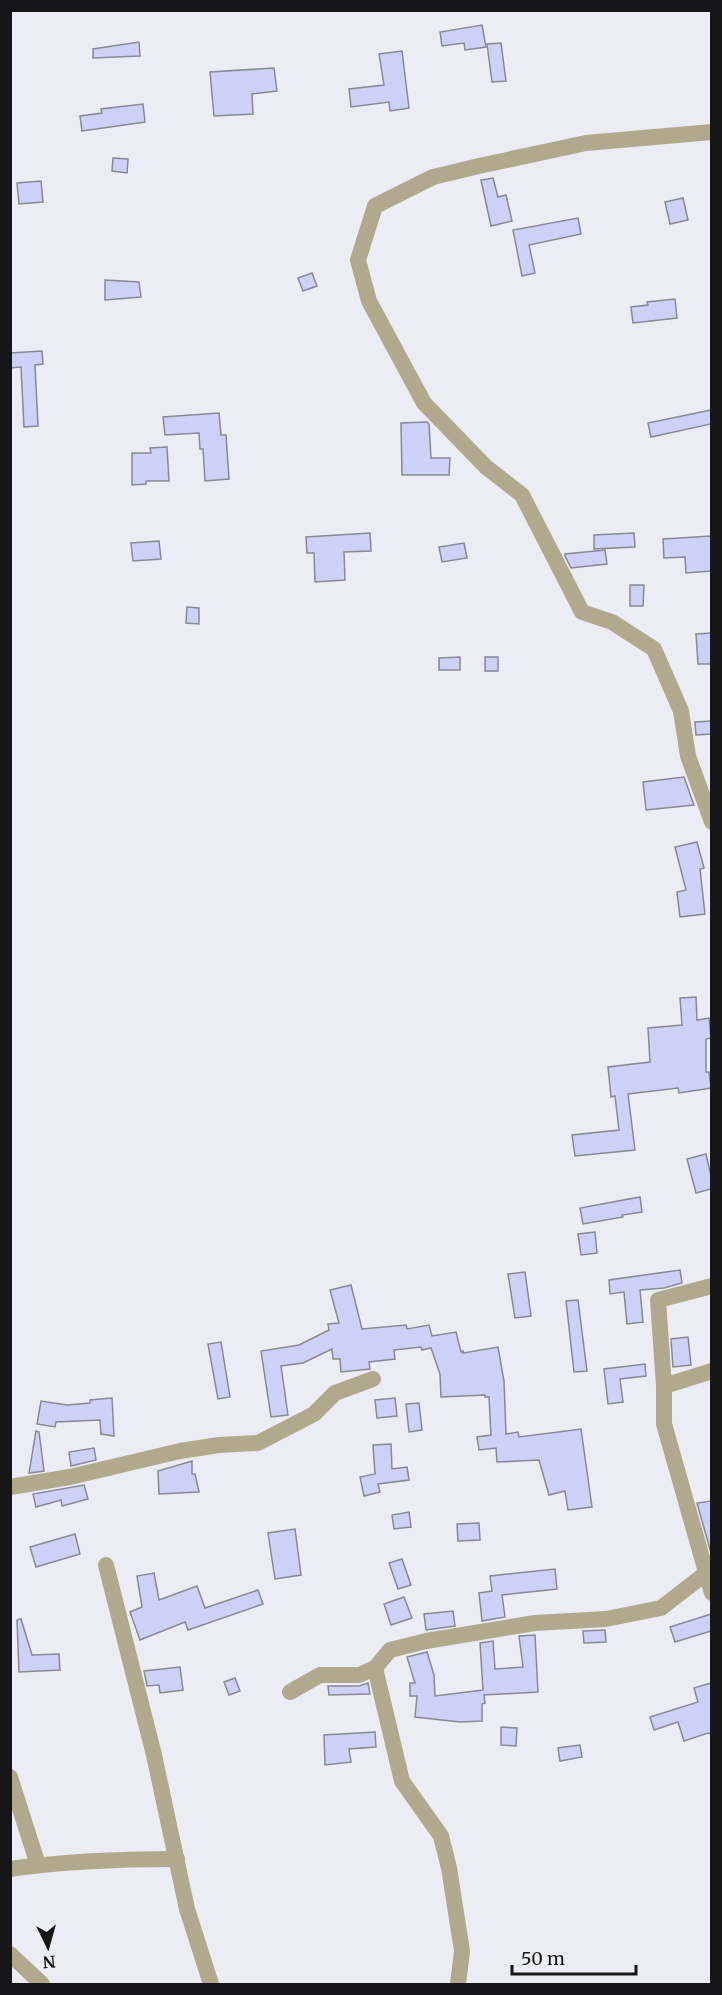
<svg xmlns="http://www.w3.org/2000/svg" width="722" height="1995" font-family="Merriweather,serif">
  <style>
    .building { fill: #cdd1f7; stroke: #888992; stroke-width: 1.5 }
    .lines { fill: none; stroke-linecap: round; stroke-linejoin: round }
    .minor { stroke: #b0a98d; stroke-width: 16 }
  </style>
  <rect width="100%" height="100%" fill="#ececf5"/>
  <g class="building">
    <path d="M482,25l4,22 -21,3 -1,-7 -22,3 -2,-14z"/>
    <path d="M139,42l1,14 -47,2v-9z"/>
    <path d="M501,43l5,38 -14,1 -5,-38z"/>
    <path d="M402,51l7,57 -19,3 -1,-9 -38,5 -2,-18 35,-4 -5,-31z"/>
    <path d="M274,68l3,23 -25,3 1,20 -39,2 -4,-44z"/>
    <path d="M143,104l2,18 -63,9 -2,-15 22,-3 -1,-4z"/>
    <path d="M113,158l15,1 -1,14 -15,-2z"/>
    <path d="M493,178l5,19 8,-2 6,26 -21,5 -10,-46z"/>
    <path d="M41,181l2,21 -24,2 -2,-21z"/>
    <path d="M683,198l5,22 -18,4 -5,-22z"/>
    <path d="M578,218l3,16 -52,11 6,28 -13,3 -9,-46z"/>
    <path d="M312,273l5,13 -14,5 -5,-13z"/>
    <path d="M105,280l34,2 2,15 -36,3z"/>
    <path d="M675,299l2,19 -44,5 -2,-16 17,-2 -1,-3z"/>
    <path d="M42,351l1,13 -8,1 3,61 -14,1 -3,-60 -11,1v-15z"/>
    <path d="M711,410v14l-60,13 -3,-14z"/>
    <path d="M219,413l2,22h5l3,44 -24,2 -2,-32h-3l-1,-16 -34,2 -2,-18z"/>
    <path d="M427,422l2,2 2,34h19l-1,17h-47l-1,-52z"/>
    <path d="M167,447l2,34h-23v3l-14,1v-32h19l-1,-5z"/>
    <path d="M370,533l1,18 -27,1 1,28 -30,2 -1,-29h-7l-1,-16z"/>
    <path d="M634,533l1,14 -41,2v-14z"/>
    <path d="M711,536v35l-25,2 -1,-16 -21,1 -1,-19z"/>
    <path d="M159,541l2,18 -28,2 -2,-18z"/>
    <path d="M464,543l3,15 -25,4 -3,-15z"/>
    <path d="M605,550l2,14 -36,4 -6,-12v-2z"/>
    <path d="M630,585h14l-1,21h-13z"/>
    <path d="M187,607l12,1v16l-13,-1z"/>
    <path d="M711,633v31h-13l-2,-30z"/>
    <path d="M460,657v13h-21v-12z"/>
    <rect x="485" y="657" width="13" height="14"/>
    <path d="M711,721v13l-15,1 -1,-13z"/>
    <path d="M684,777l10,28 -48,5 -3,-28z"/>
    <path d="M697,842l7,26 -4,1 5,45 -25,3 -3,-25 9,-2 -11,-43z"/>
    <path d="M696,997l1,23 12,-2 2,20 -5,1v33h3l2,16 -32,5 -1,-5 -50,6 7,56 -60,6 -3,-21 47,-5 -4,-34 -4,1 -3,-30 42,-5 -2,-34 34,-3 -2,-27z"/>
    <path d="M706,1154l5,22v13l-15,4 -9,-34z"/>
    <path d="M640,1197l2,15 -20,3 1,2 -40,7 -3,-16z"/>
    <path d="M595,1232l2,21 -16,2 -3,-21z"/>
    <path d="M680,1270l2,13 -18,5 -24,2 3,32 -16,2 -3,-32 -14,2 -1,-14z"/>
    <path d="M525,1272l6,44 -16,2 -7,-44z"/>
    <path d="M351,1285l11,44 44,-4 1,4 22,-4 3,11 24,-4 5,20 2,-1v2l35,-6 6,34 2,53 12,-2 1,5 62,-8 11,78 -24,3 -3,-19 -16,4 -10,-35 -42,2 -1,-14 -17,2 -2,-13 14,-2 -2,-38h-4v-2l-44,2 -1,-23 -9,-26 -9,2 -1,-3 -27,3 1,9 -26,3 1,7 -29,3 -1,-13h-7l-1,-10 -29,14 -22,3 7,49 -17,2 -10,-66 38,-6 30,-15 -1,-6 11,-1 -9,-33z"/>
    <path d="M578,1300l9,71 -13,1 -8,-71z"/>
    <path d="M688,1337l3,28 -18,2 -2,-28z"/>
    <path d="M221,1342l9,55 -12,2 -10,-55z"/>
    <path d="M645,1364l1,12 -26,3 3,23 -15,2 -4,-35z"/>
    <path d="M112,1398l2,38 -13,-2 -1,-14 -44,2 -1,5 -18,-3 4,-23 26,4 23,-2v-3z"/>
    <path d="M395,1398l2,18 -20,2 -2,-18z"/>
    <path d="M419,1403l3,27 -13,2 -3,-28z"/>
    <path d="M36,1431l3,1 5,39 -15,2z"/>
    <path d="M391,1444l1,25 15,-2 2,13 -31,4 2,8 -16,4 -4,-19 15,-3 -2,-29z"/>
    <path d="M94,1448l2,12 -25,6 -2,-14z"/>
    <path d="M192,1461v13h3l4,18 -40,2 -1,-23z"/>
    <path d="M84,1485l4,14 -26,7 -1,-6 -25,7 -3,-13z"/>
    <path d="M711,1501v52l-14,-50z"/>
    <path d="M409,1512l2,15 -17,2 -2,-14z"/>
    <path d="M479,1523l1,17 -22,1 -1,-17z"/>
    <path d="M295,1529l6,46 -26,4 -7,-46z"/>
    <path d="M75,1534l5,20 -44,13 -6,-20z"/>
    <path d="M402,1559l9,26 -13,4 -9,-26z"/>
    <path d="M555,1569l2,20 -55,6 3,22 -23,4 -3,-28 13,-2 -2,-15z"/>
    <path d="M154,1573l5,27 38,-14 8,22 53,-18 5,14 -75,26 -3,-8 -45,18 -10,-28 12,-5 -5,-31z"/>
    <path d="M404,1597l8,21 -21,7 -7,-21z"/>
    <path d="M453,1611l2,15 -29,4 -2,-16z"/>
    <path d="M711,1614v17l-36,11 -5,-15z"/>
    <path d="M21,1619l11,36 27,-1 1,16 -41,2 -2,-52z"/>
    <path d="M605,1630l1,12 -22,1 -1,-12z"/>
    <path d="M535,1635l3,57 -54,3 1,8 -3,1v17l-22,1 -45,-5 2,-21h-7v-13h5l-8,-26 20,-5 7,23 1,21 48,-6 -3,-47 13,-2 2,28 28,-2 -4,-31z"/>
    <path d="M180,1667l3,23 -23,3 -1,-8 -12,1 -3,-15z"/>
    <path d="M235,1678l5,13 -11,4 -5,-13z"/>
    <path d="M368,1683l2,11 -41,1 -1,-9h31z"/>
    <path d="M711,1683v51l-3,-1 -24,8 -6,-19 -24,8 -4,-13 48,-15 -4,-14z"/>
    <path d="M501,1727l16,1 -1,18 -15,-1z"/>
    <path d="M375,1732l1,15 -27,2 2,13 -26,3 -1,-30z"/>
    <path d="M580,1745l2,12 -22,4 -2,-13z"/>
  </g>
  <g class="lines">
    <g class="minor">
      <path d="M712,132l-126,11 -107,23 -46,11 -58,29 -17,54 11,41 55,102 62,64 36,28 60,117 30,10 42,27 27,62 7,45 24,66"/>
      <path d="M712,1371l-48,15v38l48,169"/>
      <path d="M664,1386l-6,-86 54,-14"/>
      <path d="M10,1487l60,-10 110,-26 39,-6 39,-2 56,-29 21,-21 38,-14"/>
      <path d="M106,1565l48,190 33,154 24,75"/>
      <path d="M375,1668l27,113 39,55 8,32 13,83 -4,33"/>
      <path d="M290,1692l30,-17h39l16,-7 15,-18 36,-9 109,-18 71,-4 55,-11 44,-34"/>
      <path d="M10,1777l28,88"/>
      <path d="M10,1869c56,-8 111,-10 167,-10"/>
      <path d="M10,1954l32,30"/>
    </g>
  </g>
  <rect width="722" height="1995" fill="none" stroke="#161619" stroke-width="24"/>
  <g transform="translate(48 1947) rotate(175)" stroke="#ececf5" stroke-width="4.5" paint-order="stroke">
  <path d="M0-4.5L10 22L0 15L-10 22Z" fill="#161619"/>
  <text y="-9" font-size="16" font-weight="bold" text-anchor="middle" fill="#161619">N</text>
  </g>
  <path d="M512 1965v9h124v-9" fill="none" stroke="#161619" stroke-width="3"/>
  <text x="521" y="1965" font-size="18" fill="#161619" stroke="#ececf5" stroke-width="4.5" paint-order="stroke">50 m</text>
</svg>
